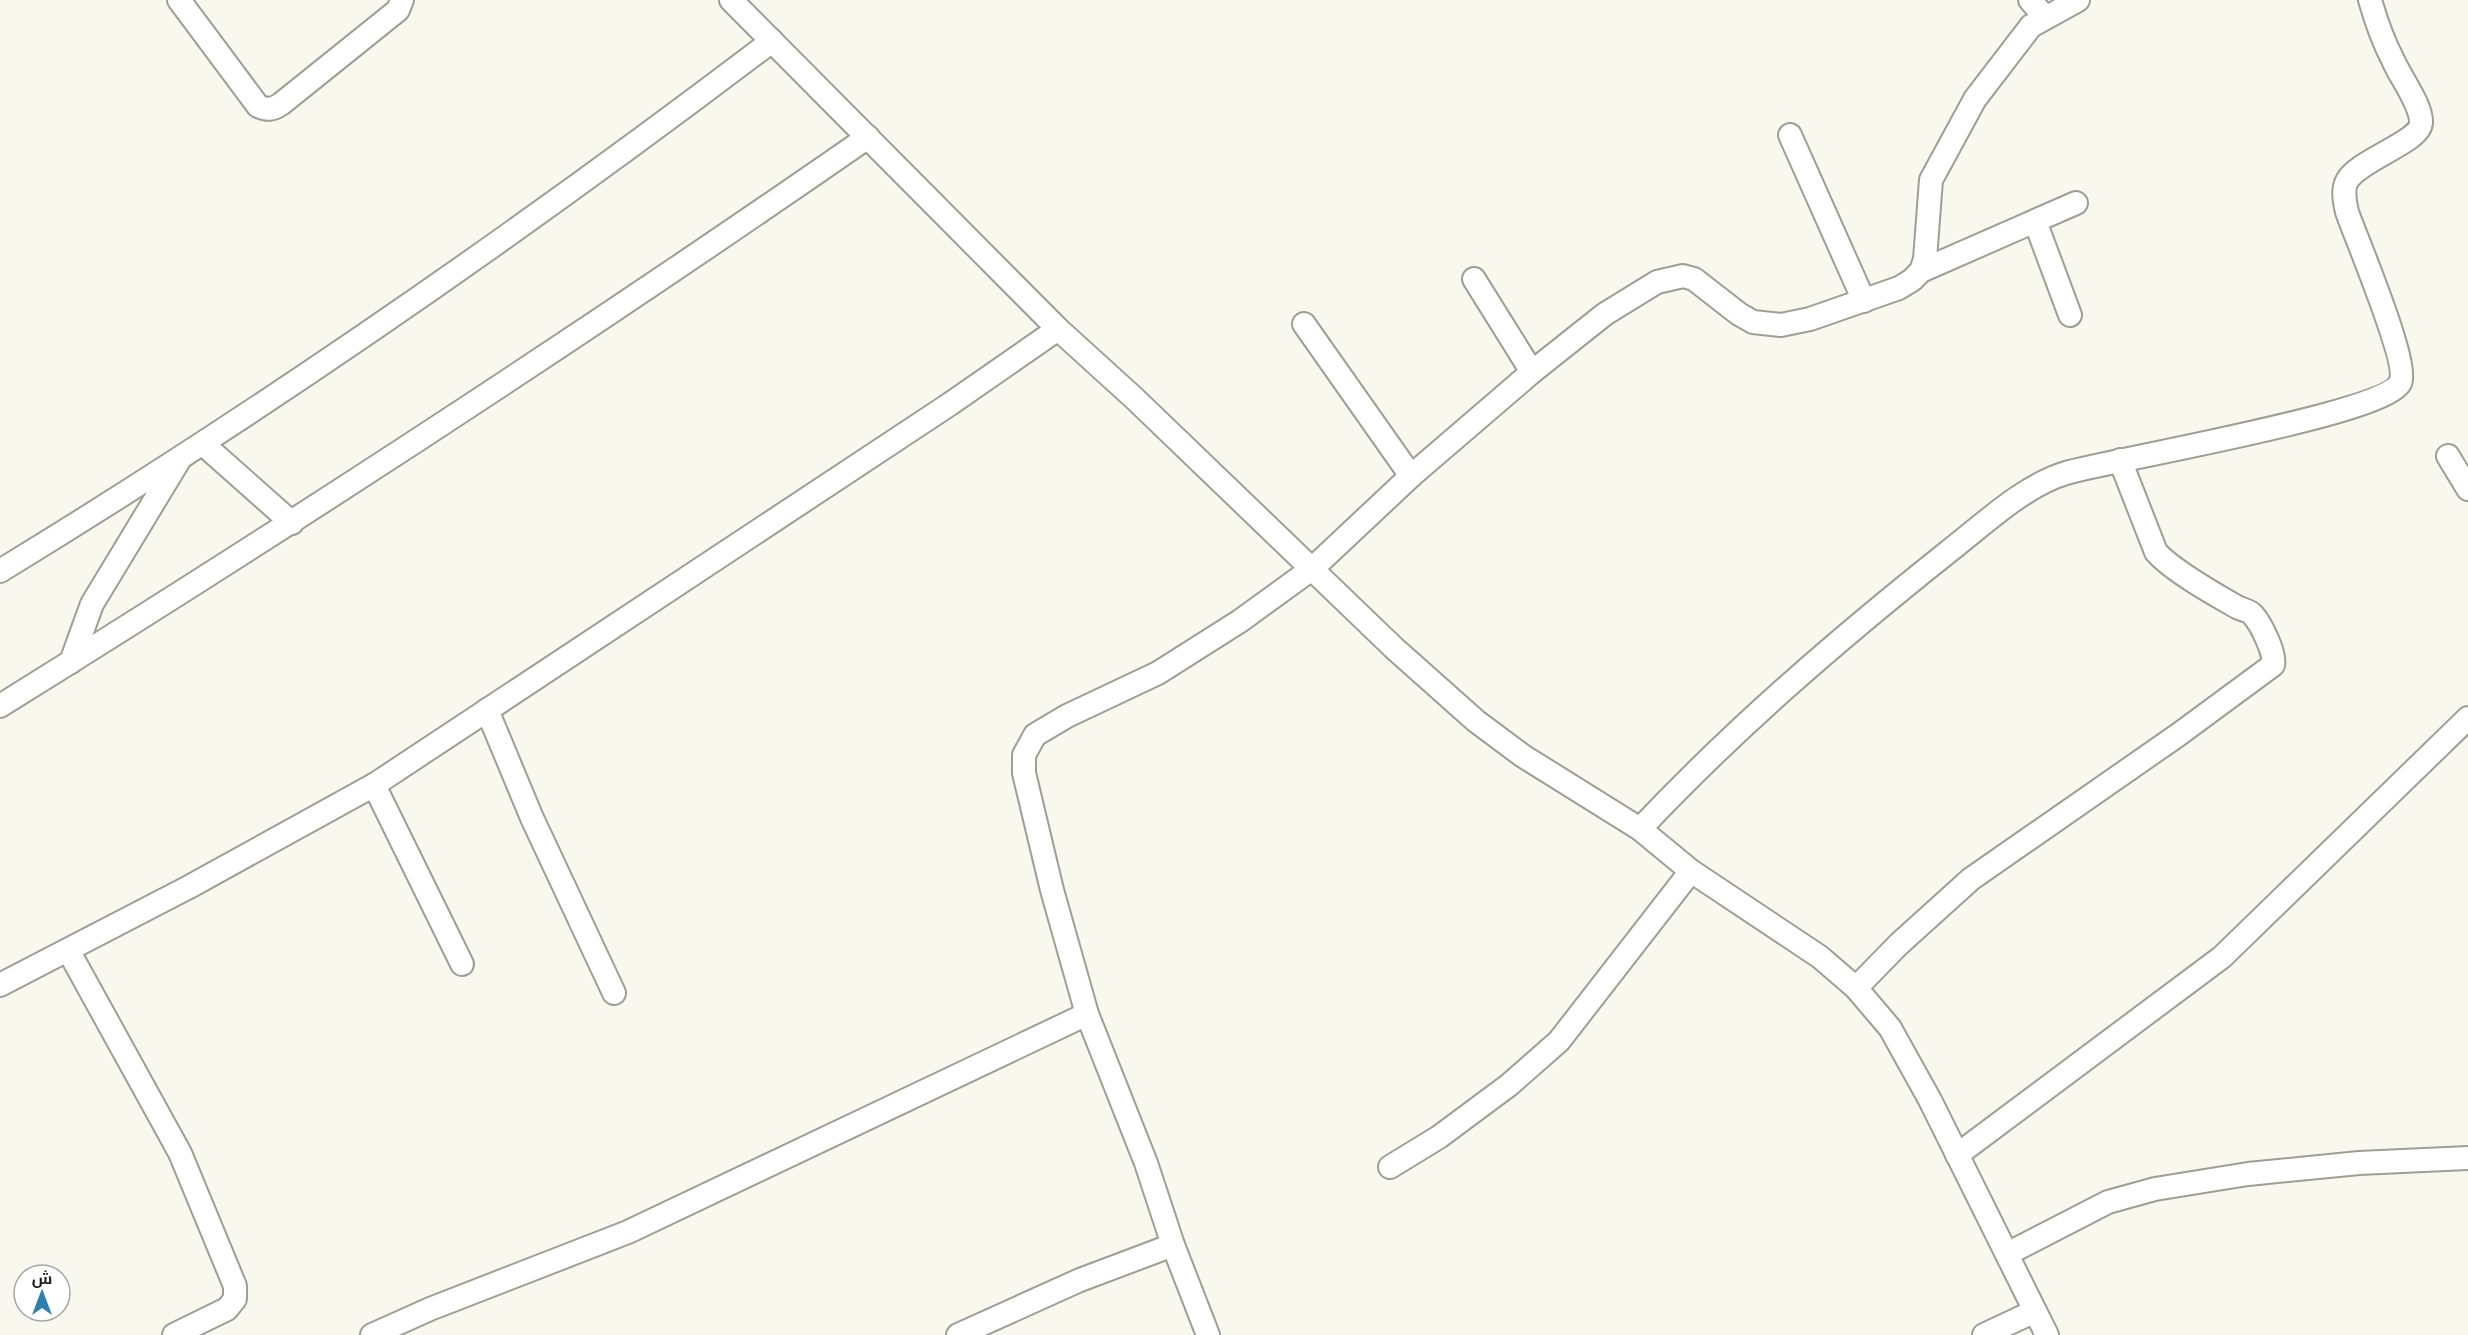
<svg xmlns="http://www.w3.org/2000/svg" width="2468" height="1335" font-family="Signika,Cairo,sans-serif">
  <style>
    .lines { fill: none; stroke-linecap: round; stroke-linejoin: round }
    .minor-casing { stroke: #9e9e95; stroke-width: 26 }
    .minor { stroke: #fff; stroke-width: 22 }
  </style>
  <rect width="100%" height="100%" fill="#f8f8ee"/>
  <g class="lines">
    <g class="minor-casing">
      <g id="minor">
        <path d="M179,0l79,106c9,4 14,4 23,-2l117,-94 4,-10"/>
        <path d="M731,0l327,329 76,69 260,250 82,73 47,35 117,73 51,42 129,86 36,31 34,40 40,72 117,235"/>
        <path d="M2030,0l15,17"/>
        <path d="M1790,135l74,166"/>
        <path d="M2035,221l35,94"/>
        <path d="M1921,271l155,-68"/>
        <path d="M1474,279l58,93"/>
        <path d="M1304,324l107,152"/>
        <path d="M203,444l89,79"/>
        <path d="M2448,456l20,33"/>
        <path d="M0,571c267,-163 523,-341 772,-530"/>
        <path d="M71,662l21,-58 86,-142"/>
        <path d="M0,706c294,-183 584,-372 868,-569"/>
        <path d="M487,710l45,108 82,175"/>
        <path d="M374,785l88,179"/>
        <path d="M1640,829c95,-101 200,-191 308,-277 35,-27 75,-66 118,-79 49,-14 318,-59 334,-90 10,-19 -44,-145 -53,-171 -2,-9 -5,-22 0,-31 11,-21 73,-39 74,-58 1,-18 -21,-46 -28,-63 -10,-19 -17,-39 -23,-60"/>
        <path d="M68,950l112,203 55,133v13l-8,10 -53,26"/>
        <path d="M0,985l189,-98 185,-102 576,-381 108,-75"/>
        <path d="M1856,988l43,-44 72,-65 207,-144 95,-70c3,-11 -12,-41 -20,-50 -4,-5 -11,-5 -16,-8 -23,-13 -64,-36 -81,-55l-36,-92"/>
        <path d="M1957,1155l265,-198 246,-239"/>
        <path d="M1390,1167l49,-30 70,-52 50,-44 132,-170"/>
        <path d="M2007,1254l101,-52 47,-13 93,-15 111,-11 109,-5"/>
        <path d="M372,1335l58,-26 198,-77 459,-218"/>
        <path d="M958,1335l122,-55 93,-35"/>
        <path d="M1208,1335l-35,-90 -27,-82 -59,-149 -35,-124 -28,-117v-18l11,-20 32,-19 91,-43 82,-52 73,-53 98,-92 121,-104 73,-58 52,-32 26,-6 11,3 45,35 14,8 28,3 29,-6 89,-31 13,-8 9,-9 4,-12 6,-79 44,-81 56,-73 47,-26"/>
        <path d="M1984,1335l51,-24"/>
      </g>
    </g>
    <use href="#minor" class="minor"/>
  </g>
  <g transform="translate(42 1293)"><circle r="28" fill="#ffffff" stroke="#a6a6a4" stroke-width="1.5"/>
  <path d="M0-4.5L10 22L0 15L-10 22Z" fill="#2881af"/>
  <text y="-9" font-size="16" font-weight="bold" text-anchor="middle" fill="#20201c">ش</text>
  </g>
</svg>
